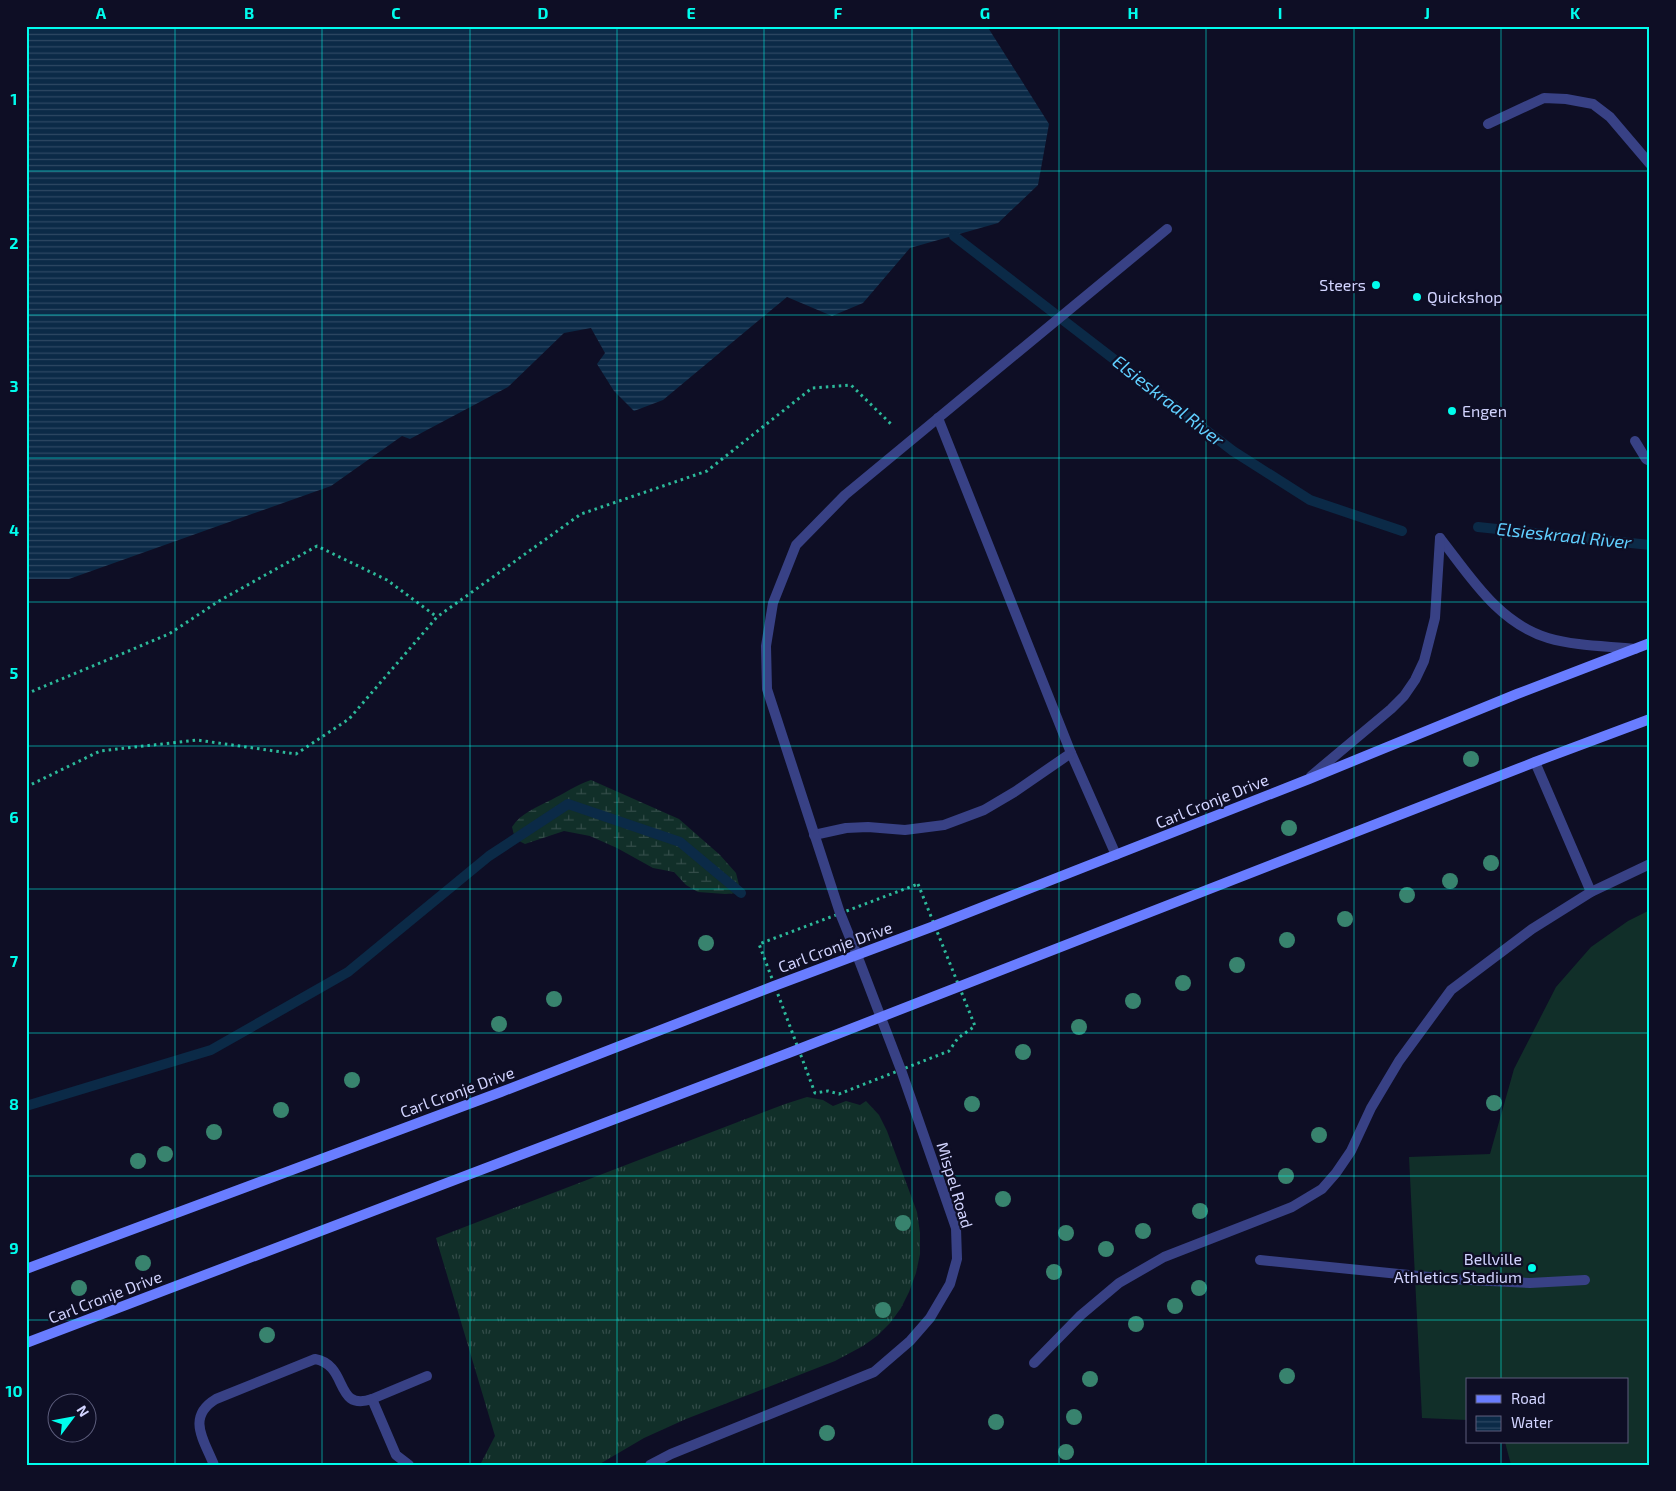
<svg xmlns="http://www.w3.org/2000/svg" width="1676" height="1491" font-family="'Exo 2',sans-serif">
  <style>
    .grass { fill: url(#grass-tufts) }
    .wetland { fill: url(#wetland-marsh) }
    .pitch { fill: #112f29 }
    .water { fill: url(#water-rules) }
    .lines { fill: none; stroke-linecap: round; stroke-linejoin: round }
    .stream { stroke: #0b2a47; stroke-width: 10 }
    .path { stroke: #2cb99a; stroke-width: 3; stroke-dasharray: 2.5 4; stroke-linecap: butt }
    .lane { stroke: #384185; stroke-width: 10 }
    .street { stroke: #384185; stroke-width: 10 }
    .secondary { stroke: #697dff; stroke-width: 10 }
    .tree { fill: #38836e }
    .grid { fill: none; stroke: #00fded; stroke-width: 1; stroke-opacity: 0.55 }
    .poi-dot { fill: #00fded; stroke: #0e0e25; stroke-width: 2 }
    .labels { text-anchor: middle; stroke-width: 4.5; stroke-linejoin: round; paint-order: stroke }
    .poi-label { font-size: 16px; fill: #d2d4ff; stroke: #0e0e25; text-anchor: end }
    .street-label { font-size: 16px; fill: #d2d4ff; stroke: #0e0e25 }
    .water-label { font-size: 18px; font-style: italic; fill: #60cfff; stroke: #0e0e25 }
    .neatline { fill: none; stroke: #00fded; stroke-width: 2 }
    .grid-label { font-size: 16px; text-anchor: middle; font-weight: bold; fill: #00fded }
  </style>
  <defs>
    <pattern id="grass-tufts" width="24" height="20" patternUnits="userSpaceOnUse" patternTransform="scale(1.25)"><rect width="24" height="20" fill="#112f29"/><path d="M3 7l-1-3M5 7V3M7 7l1-3M15 17l-1-3M17 17v-4M19 17l1-3" fill="none" stroke="#334c49"/></pattern>
    <pattern id="wetland-marsh" width="20" height="14" patternUnits="userSpaceOnUse" patternTransform="scale(1.25)"><rect width="20" height="14" fill="#112f29"/><path d="M1 5h8M5 5V1M11 12h8M15 12V8" fill="none" stroke="#334c49"/></pattern>
    <pattern id="water-rules" width="6" height="5" patternUnits="userSpaceOnUse" patternTransform="scale(1.25)"><rect width="6" height="5" fill="#0b2a47"/><path d="M0 2.5h6" fill="none" stroke="#2e4863"/></pattern>
  </defs>
  <rect width="100%" height="100%" fill="#0e0e25"/>
  <path class="grass" d="M807,1097l16,3 10,6 13,-5 14,4 6,-4 13,14 8,16 30,81 3,21v21l-4,19 -7,19 -8,16 -11,15 -13,13 -14,10 -28,15 -149,58 -42,19 -46,27h-118l15,-29 -59,-198 349,-134z"/>
  <path class="wetland" d="M591,780l88,39 41,36 16,18 5,20 -16,1 -27,-2 -12,-7 -12,-13 -21,-4 -36,-20 -27,-12 -26,-5 -39,13 -10,-5 -3,-12c9,-14 25,-20 39,-27 14,-7 25,-15 40,-20z"/>
  <path class="pitch" d="M1650,910v555h-139l-6,-23h122v-62h-160v40l-45,-2 -13,-261 81,-3 24,-85 42,-82 35,-40 37,-26z"/>
  <path class="water" d="M26,26h961l62,98 -11,61 -40,38 -88,25 -47,55 -31,13 -45,-19 -124,103 -29,11 -20,-20 -17,-27 8,-11 -14,-25 -27,5 -56,54 -98,52 -8,-3 -71,50 -262,93h-43z"/>
  <g class="lines">
    <g class="stream">
      <path d="M954,236l279,215 77,49 92,31"/>
      <path d="M1478,527l172,18"/>
      <path d="M26,1106l185,-56 137,-78 141,-116 79,-52 112,38 61,51"/>
    </g>
    <g class="path">
      <path d="M26,694l143,-60 50,-33 98,-55 70,34 50,37"/>
      <path d="M26,787l74,-36 97,-11 99,14 53,-35 88,-102 144,-103 126,-43 105,-83 39,-3 42,41"/>
      <path d="M918,884l57,142 -17,12 -9,13 -110,43 -11,-3 -13,2 -56,-149z"/>
    </g>
    <g class="lane">
      <path d="M1488,124l56,-26 22,1 27,5 17,13 40,47"/>
      <path d="M938,418l133,335 45,102"/>
      <path d="M1635,441l11,18 4,2"/>
      <path d="M1440,538c30,38 58,85 108,100 27,8 58,8 87,11"/>
      <path d="M1535,762l56,130"/>
      <path d="M1311,776l80,-67 13,-13 11,-16 9,-19 11,-43 5,-80"/>
      <path d="M814,835l32,-7 22,-1 37,3 39,-5 40,-15 32,-19 55,-38"/>
      <path d="M857,955l-17,-42 -73,-224 -1,-43 7,-43 23,-58 49,-50 322,-266"/>
      <path d="M1260,1260l189,19 81,4 55,-3"/>
      <path d="M1034,1363l47,-48 38,-32 45,-26 128,-50 30,-18 14,-16 15,-22 20,-43 28,-47 52,-71 81,-61 59,-37 59,-28"/>
      <path d="M372,1399l55,-23"/>
      <path d="M214,1465c-10,-25 -28,-48 2,-66l99,-40c34,6 19,53 57,40l24,56 13,10"/>
    </g>
    <path class="street" d="M650,1465l21,-11 203,-82 36,-31 20,-23 20,-34 7,-25 -1,-31 -55,-158 -44,-115"/>
    <g class="secondary">
      <path d="M26,1269l475,-177 273,-106 160,-60 375,-147 208,-85 133,-51"/>
      <path d="M26,1343l773,-294 736,-287 115,-43"/>
    </g>
  </g>
  <g class="tree">
    <circle cx="1471" cy="759" r="8"/>
    <circle cx="1289" cy="828" r="8"/>
    <circle cx="1491" cy="863" r="8"/>
    <circle cx="1450" cy="881" r="8"/>
    <circle cx="1407" cy="895" r="8"/>
    <circle cx="1345" cy="919" r="8"/>
    <circle cx="1287" cy="940" r="8"/>
    <circle cx="706" cy="943" r="8"/>
    <circle cx="1237" cy="965" r="8"/>
    <circle cx="1183" cy="983" r="8"/>
    <circle cx="554" cy="999" r="8"/>
    <circle cx="1133" cy="1001" r="8"/>
    <circle cx="499" cy="1024" r="8"/>
    <circle cx="1079" cy="1027" r="8"/>
    <circle cx="1023" cy="1052" r="8"/>
    <circle cx="352" cy="1080" r="8"/>
    <circle cx="1494" cy="1103" r="8"/>
    <circle cx="972" cy="1104" r="8"/>
    <circle cx="281" cy="1110" r="8"/>
    <circle cx="214" cy="1132" r="8"/>
    <circle cx="1319" cy="1135" r="8"/>
    <circle cx="165" cy="1154" r="8"/>
    <circle cx="138" cy="1161" r="8"/>
    <circle cx="1286" cy="1176" r="8"/>
    <circle cx="1003" cy="1199" r="8"/>
    <circle cx="1200" cy="1211" r="8"/>
    <circle cx="903" cy="1223" r="8"/>
    <circle cx="1143" cy="1231" r="8"/>
    <circle cx="1066" cy="1233" r="8"/>
    <circle cx="1106" cy="1249" r="8"/>
    <circle cx="143" cy="1263" r="8"/>
    <circle cx="1054" cy="1272" r="8"/>
    <circle cx="79" cy="1288" r="8"/>
    <circle cx="1199" cy="1288" r="8"/>
    <circle cx="1175" cy="1306" r="8"/>
    <circle cx="883" cy="1310" r="8"/>
    <circle cx="1136" cy="1324" r="8"/>
    <circle cx="267" cy="1335" r="8"/>
    <circle cx="1287" cy="1376" r="8"/>
    <circle cx="1090" cy="1379" r="8"/>
    <circle cx="1074" cy="1417" r="8"/>
    <circle cx="996" cy="1422" r="8"/>
    <circle cx="827" cy="1433" r="8"/>
    <circle cx="1066" cy="1452" r="8"/>
  </g>
  <path class="grid" d="M175,26v1439M322,26v1439M470,26v1439M617,26v1439M764,26v1439M912,26v1439M1059,26v1439M1206,26v1439M1354,26v1439M1501,26v1354M26,171h1624M26,315h1624M26,458h1624M26,602h1624M26,746h1624M26,889h1624M26,1033h1624M26,1176h1624M26,1320h1624M1501,1442v23"/>
  <g class="poi-dot">
    <circle cx="1376" cy="285" r="5"/>
    <circle cx="1417" cy="297" r="5"/>
    <circle cx="1452" cy="411" r="5"/>
    <circle cx="1532" cy="1268" r="5"/>
  </g>
  <g class="labels">
    <g class="poi-label">
      <text x="1366" y="291">Steers</text>
      <text x="1427" y="303" text-anchor="start">Quickshop</text>
      <text x="1462" y="417" text-anchor="start">Engen</text>
      <text x="1522" y="1265">Bellville<tspan x="1522" dy="18">Athletics Stadium</tspan></text>
    </g>
    <g class="street-label">
      <text transform="translate(1212 801) rotate(-22)" y="6">Carl Cronje Drive</text>
      <text transform="translate(835 947) rotate(-20)" y="6">Carl Cronje Drive</text>
      <text transform="translate(457 1092) rotate(-20)" y="6">Carl Cronje Drive</text>
      <text transform="translate(955 1185) rotate(73)" y="6">Mispel Road</text>
      <text transform="translate(105 1297) rotate(-21)" y="6">Carl Cronje Drive</text>
    </g>
    <g class="water-label">
      <text transform="translate(1168 401) rotate(38)" y="6">Elsieskraal River</text>
      <text transform="translate(1564 536) rotate(6)" y="6">Elsieskraal River</text>
    </g>
  </g>
  <rect width="1676" height="1491" fill="none" stroke="#0e0e25" stroke-width="55"/>
  <rect x="1466" y="1378" width="162" height="65" fill="#0e0e25" stroke="#5c5d7c"/>
  <rect x="1476" y="1395" width="25" height="8" fill="#697dff" stroke="#5c5d7c"/>
  <text x="1511" y="1404" font-size="15" fill="#d2d4ff">Road</text>
  <rect x="1476" y="1416" width="25" height="15" fill="url(#water-rules)" stroke="#5c5d7c"/>
  <text x="1511" y="1428" font-size="15" fill="#d2d4ff">Water</text>
  <g transform="translate(72 1418) rotate(58)"><circle r="24" fill="#0e0e25" stroke="#5c5d7c"/>
  <path d="M0-4L9 19L0 12L-9 19Z" fill="#00fded"/>
  <text y="-8" font-size="14" font-weight="bold" text-anchor="middle" fill="#d2d4ff">N</text>
  </g>
  <rect x="28" y="28" width="1620" height="1436" class="neatline"/>
  <g class="grid-label">
    <text x="101" y="19">A</text>
    <text x="249" y="19">B</text>
    <text x="396" y="19">C</text>
    <text x="543" y="19">D</text>
    <text x="691" y="19">E</text>
    <text x="838" y="19">F</text>
    <text x="985" y="19">G</text>
    <text x="1133" y="19">H</text>
    <text x="1280" y="19">I</text>
    <text x="1427" y="19">J</text>
    <text x="1575" y="19">K</text>
    <text x="14" y="105">1</text>
    <text x="14" y="249">2</text>
    <text x="14" y="392">3</text>
    <text x="14" y="536">4</text>
    <text x="14" y="679">5</text>
    <text x="14" y="823">6</text>
    <text x="14" y="967">7</text>
    <text x="14" y="1110">8</text>
    <text x="14" y="1254">9</text>
    <text x="14" y="1397">10</text>
  </g>
</svg>
